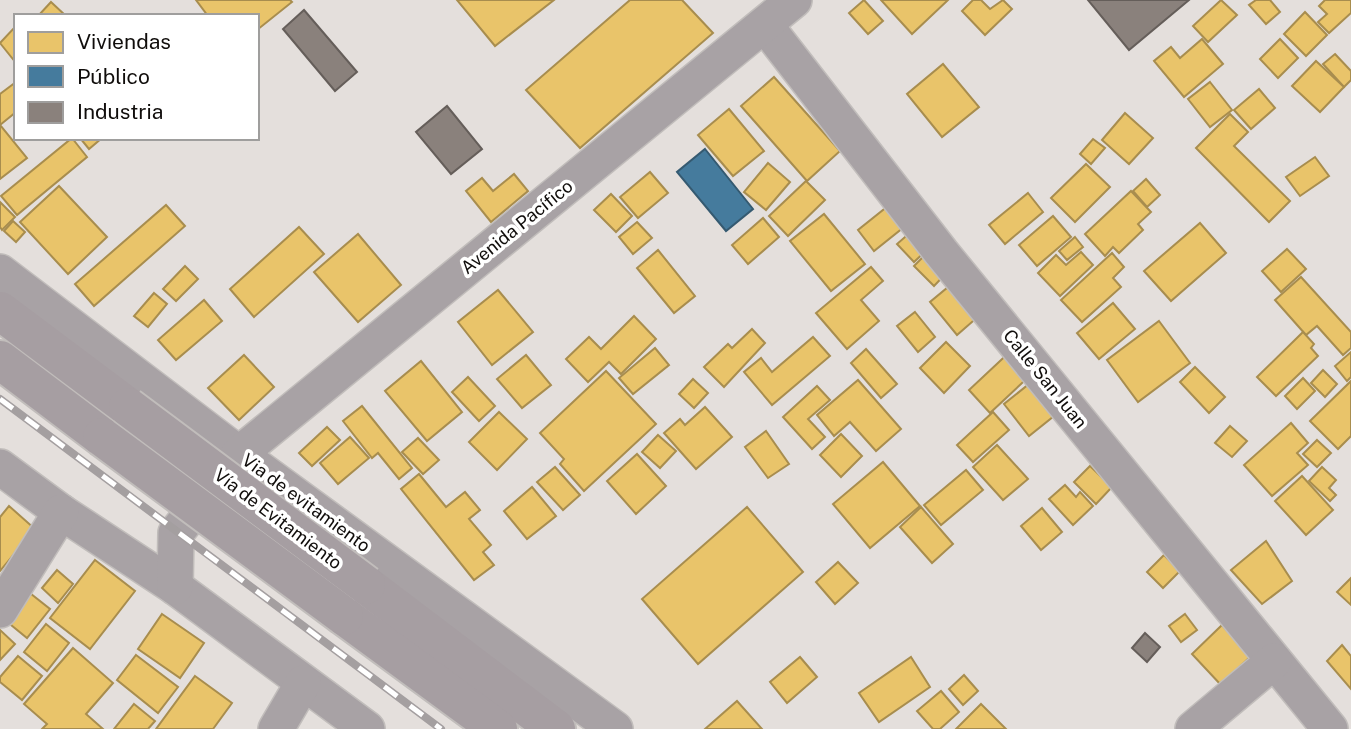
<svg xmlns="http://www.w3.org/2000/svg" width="1351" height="729" font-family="'Public Sans',sans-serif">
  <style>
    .homes { fill: #e9c46a; stroke: #a88d4e; stroke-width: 2 }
    .public { fill: #457b9d; stroke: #355a71; stroke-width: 2 }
    .industry { fill: #8a817c; stroke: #655e5a; stroke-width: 2 }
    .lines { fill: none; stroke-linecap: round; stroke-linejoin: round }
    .street-casing { stroke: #c1bdbb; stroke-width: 38 }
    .highway-casing { stroke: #c1bdbb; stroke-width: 42 }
    .street { stroke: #a8a2a5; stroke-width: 35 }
    .highway { stroke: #a69ea2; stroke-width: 38 }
    .rail-casing { stroke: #a49fa0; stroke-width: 8 }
    .rail { stroke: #fff; stroke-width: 5; stroke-dasharray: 16; stroke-linecap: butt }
    .highway-bridge-casing { stroke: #c1bdbb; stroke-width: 42; stroke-linecap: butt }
    .highway-bridge { stroke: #a69ea2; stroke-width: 38 }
    .labels { text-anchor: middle; stroke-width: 7; stroke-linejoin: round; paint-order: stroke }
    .street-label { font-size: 18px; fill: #100d0b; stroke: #fff }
  </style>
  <rect width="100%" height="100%" fill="#e4dfdc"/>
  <g class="homes">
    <path d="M196,0h94l2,2 -35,28v-14h-49z"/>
    <path d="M457,0h97l-59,46z"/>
    <path d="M630,0h52l31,33 -133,115 -54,-58z"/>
    <path d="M864,0l19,21 -15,13 -19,-21z"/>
    <path d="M881,0h67l-36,34z"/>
    <path d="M973,0h8l9,9 13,-9 9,9 -27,26 -23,-24z"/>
    <path d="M1221,0l16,15 -29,27 -15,-16z"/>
    <path d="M1256,0h14l10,12 -14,12 -17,-19z"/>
    <path d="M1325,0h26v13l-22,20 -11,-11 9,-8 -8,-8z"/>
    <path d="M51,2l15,14h-28z"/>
    <path d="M1305,12l22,23 -21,21 -22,-22z"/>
    <path d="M14,28l2,3v32l-16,-20z"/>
    <path d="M1202,39l21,25 -39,33 -30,-36 17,-14 9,11z"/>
    <path d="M1280,39l18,19 -20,20 -18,-19z"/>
    <path d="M1335,54l16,17v9l-7,7 -21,-23z"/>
    <path d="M1316,61l28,26 -24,25 -28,-26z"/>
    <path d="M943,64l36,43 -37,30 -35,-43z"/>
    <path d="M774,77l66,74 -33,30 -66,-75z"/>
    <path d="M16,82v30l-16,13 27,33 -27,21v-85z"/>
    <path d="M1210,82l22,28 -22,17 -22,-28z"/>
    <path d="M1259,89l16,19 -24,21 -17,-19z"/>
    <path d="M729,109l35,42 -31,25 -35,-41z"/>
    <path d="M1125,113l28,25 -24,26 -27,-24z"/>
    <path d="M1230,114l18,18 -14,14 56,55 -21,21 -73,-74z"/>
    <path d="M72,138l15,19 -70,58 -16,-19z"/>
    <path d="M80,138h22l-13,11z"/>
    <path d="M1093,139l12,9 -14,16 -11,-10z"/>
    <path d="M1315,157l14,19 -29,20 -14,-19z"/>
    <path d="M768,163l22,19 -24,28 -22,-18z"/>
    <path d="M1086,164l24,23 -35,35 -24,-24z"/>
    <path d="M650,172l18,21 -30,25 -18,-21z"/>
    <path d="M514,174l14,17 -37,31 -25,-31 16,-13 11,13z"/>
    <path d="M1146,179l14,16 -13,12 -14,-16z"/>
    <path d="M806,181l19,19 -37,36 -19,-20z"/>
    <path d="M59,186l48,51 -39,37 -48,-52z"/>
    <path d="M1131,191l20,21 -13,12 5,6 -24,23 -6,-6 -8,9 -20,-22z"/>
    <path d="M1028,193l15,19 -38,32 -16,-19z"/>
    <path d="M611,194l21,22 -16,16 -22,-22z"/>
    <path d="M0,202l15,15 -13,13 -2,-3z"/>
    <path d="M166,205l19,21 -91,80 -19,-22z"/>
    <path d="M888,206l16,21 -30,24 -16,-21z"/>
    <path d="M824,214l41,50 -34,27 -41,-50z"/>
    <path d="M1053,216l18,21 -34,29 -18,-21z"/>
    <path d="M763,218l16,19 -31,27 -16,-19z"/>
    <path d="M13,221l12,11 -9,10 -12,-11z"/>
    <path d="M637,222l15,16 -19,16 -14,-17z"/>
    <path d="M1200,223l26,30 -55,48 -27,-30z"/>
    <path d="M299,227l25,27 -70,63 -24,-28z"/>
    <path d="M913,230l17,17 -16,15 -17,-18z"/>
    <path d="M358,234l43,51 -43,37 -44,-50z"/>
    <path d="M1075,237l8,10 -16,13 -8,-9z"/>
    <path d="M933,247l20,19 -19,20 -20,-20z"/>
    <path d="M1287,249l19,20 -25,23 -19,-21z"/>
    <path d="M658,250l37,46 -21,17 -37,-45z"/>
    <path d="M1081,252l12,13 -33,31 -22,-23 18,-18 10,10z"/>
    <path d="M1112,253l12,14 -11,11 8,9 -39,35 -21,-22z"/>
    <path d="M185,266l13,13 -22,22 -13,-12z"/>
    <path d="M871,267l12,14 -22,19 18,21 -32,28 -31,-36z"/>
    <path d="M1301,277l50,55v16l-8,7 -26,-29 -11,9 -31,-35z"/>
    <path d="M953,283l27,32 -23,20 -27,-33z"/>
    <path d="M498,290l35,42 -41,33 -34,-43z"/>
    <path d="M154,293l13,11 -19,23 -14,-11z"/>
    <path d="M204,300l18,21 -46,39 -18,-20z"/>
    <path d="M1113,303l22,26 -36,30 -22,-26z"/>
    <path d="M915,312l20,25 -17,15 -21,-26z"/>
    <path d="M634,316l22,23 -35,35 -12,-12 -21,20 -22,-23 23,-22 12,12z"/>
    <path d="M1159,321l31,42 -52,39 -31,-42z"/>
    <path d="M752,329l13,14 -41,44 -20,-20 24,-23 4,4z"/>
    <path d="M1303,332l11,12 -3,4 7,8 -42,40 -19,-19z"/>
    <path d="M813,337l17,19 -58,49 -28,-33 17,-14 11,14z"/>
    <path d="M946,342l24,24 -26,27 -24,-25z"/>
    <path d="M1015,347l21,23 -46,43 -21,-23z"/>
    <path d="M655,348l14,17 -36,29 -14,-16z"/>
    <path d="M866,349l31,35 -16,14 -30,-35z"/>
    <path d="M1351,352v25l-4,4 -12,-15z"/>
    <path d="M244,355l30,32 -35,33 -31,-32z"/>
    <path d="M526,355l25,30 -29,23 -25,-29z"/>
    <path d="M421,361l41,51 -35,29 -42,-50z"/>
    <path d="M1195,367l30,30 -16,16 -29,-31z"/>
    <path d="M1323,370l14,14 -12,13 -14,-14z"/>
    <path d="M606,371l50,53 -72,67 -24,-27 4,-5 -24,-26z"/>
    <path d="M468,377l27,29 -16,15 -27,-29z"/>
    <path d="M1303,378l12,13 -18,18 -12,-13z"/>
    <path d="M693,379l15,14 -14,15 -15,-14z"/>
    <path d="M858,380l43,49 -25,22 -26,-29 -16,14 -17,-21z"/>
    <path d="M1034,380l25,32 -30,24 -25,-32z"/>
    <path d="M1351,381v55l-13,13 -28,-28z"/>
    <path d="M817,386l13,14 -22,19 17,18 -13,12 -29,-32z"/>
    <path d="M362,406l50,62 -13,11 -21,-26 -6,5 -29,-37z"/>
    <path d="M705,407l27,30 -36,32 -32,-36 16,-14 5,6z"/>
    <path d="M499,412l28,27 -30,31 -28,-28z"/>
    <path d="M993,412l16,18 -36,32 -16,-17z"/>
    <path d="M1291,423l17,20 -11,10 11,12 -36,31 -28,-31z"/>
    <path d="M1230,426l17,15 -15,16 -17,-14z"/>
    <path d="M327,427l13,13 -28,26 -13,-13z"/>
    <path d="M766,431l23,33 -21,14 -23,-31z"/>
    <path d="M841,434l21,22 -21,21 -21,-22z"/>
    <path d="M658,435l18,16 -16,17 -18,-16z"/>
    <path d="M350,437l19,21 -31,26 -18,-21z"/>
    <path d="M418,438l21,22 -16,14 -21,-22z"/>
    <path d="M1317,440l14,13 -14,14 -14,-13z"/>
    <path d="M997,445l31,34 -25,21 -30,-33z"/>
    <path d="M637,454l29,32 -30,28 -29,-33z"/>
    <path d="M883,462l37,44 -50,42 -37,-44z"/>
    <path d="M1090,466l22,21 -16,17 -22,-22z"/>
    <path d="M555,467l25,28 -17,15 -26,-28z"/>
    <path d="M1322,467l14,13 -7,8 7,7 -6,6 -21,-20z"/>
    <path d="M966,470l17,20 -42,35 -17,-20z"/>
    <path d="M419,474l27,33 19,-15 15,18 -11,9 22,26 -8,7 11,13 -20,15 -73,-91z"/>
    <path d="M1302,476l31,34 -27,25 -31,-34z"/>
    <path d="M1065,485l11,12 4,-5 13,14 -20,19 -24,-26z"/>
    <path d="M532,487l24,29 -29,23 -23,-28z"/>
    <path d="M9,506l26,23 -35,42v-54z"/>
    <path d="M747,507l56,65 -105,92 -56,-65z"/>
    <path d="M921,507l32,37 -21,19 -32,-36z"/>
    <path d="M1042,508l20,24 -21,18 -20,-24z"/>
    <path d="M1266,541l26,40 -30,23 -31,-34z"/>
    <path d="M1164,555l16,16 -17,17 -16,-16z"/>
    <path d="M95,560l40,31 -45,58 -40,-31z"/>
    <path d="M838,562l20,21 -23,21 -19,-22z"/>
    <path d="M57,570l16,14 -15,19 -16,-15z"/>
    <path d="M1351,578v27l-14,-13z"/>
    <path d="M21,586l29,23 -23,29 -27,-22z"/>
    <path d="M162,614l42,29 -24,35 -42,-29z"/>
    <path d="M1185,614l12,16 -16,12 -12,-16z"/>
    <path d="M46,624l23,19 -22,28 -23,-19z"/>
    <path d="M1222,625l29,31 -30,29 -29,-31z"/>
    <path d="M0,630l15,14 -15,16z"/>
    <path d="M1342,645l9,11v33l-24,-28z"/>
    <path d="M73,648l40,35 -27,31 17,15h-61l5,-5 -23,-20z"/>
    <path d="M136,655l42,32 -20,26 -41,-33z"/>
    <path d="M18,656l24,20 -20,24 -22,-18v-5z"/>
    <path d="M800,657l17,20 -30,26 -17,-21z"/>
    <path d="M911,657l19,30 -51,35 -20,-29z"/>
    <path d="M964,675l14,16 -15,14 -14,-16z"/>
    <path d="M195,676l37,27 -19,26h-57z"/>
    <path d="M941,691l18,21 -19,17h-7l-16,-18z"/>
    <path d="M737,701l25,28h-57z"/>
    <path d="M134,704l21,17 -7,8h-34z"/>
    <path d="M981,704l25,25h-50z"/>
  </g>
  <path class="public" d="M705,149l48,60 -27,22 -49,-59z"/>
  <g class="industry">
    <path d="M1088,0h101l-60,50z"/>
    <path d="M304,10l53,62 -22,19 -52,-62z"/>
    <path d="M447,106l35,43 -31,25 -35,-42z"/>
    <path d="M1145,633l15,14 -13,15 -15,-14z"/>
  </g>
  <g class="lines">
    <g class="street-casing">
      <g id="street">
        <path d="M765,25l176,227 389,477"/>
        <path d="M0,272l239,182 376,275"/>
        <path d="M0,467l61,45 114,75 192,142"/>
        <path d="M175,587l1,-54 63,-79 555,-454"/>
        <path d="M0,610l61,-98"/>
        <path d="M276,729l27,-46"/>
        <path d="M1193,729l81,-68"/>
      </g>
    </g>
    <g class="highway-casing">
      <g id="highway">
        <path d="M0,311l128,96"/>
        <path d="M0,360l102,77"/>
        <path d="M366,585l190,144"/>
        <path d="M344,616l154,113"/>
      </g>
    </g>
    <use href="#street" class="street"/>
    <use href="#highway" class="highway"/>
    <g class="rail-casing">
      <path id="rail" d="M0,399l441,330"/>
    </g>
    <use href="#rail" class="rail"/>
    <g class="highway-bridge-casing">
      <g id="highway-bridge">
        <path d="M128,407l238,178"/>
        <path d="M102,437l242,179"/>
      </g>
    </g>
    <use href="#highway-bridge" class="highway-bridge"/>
  </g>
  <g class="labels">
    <g class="street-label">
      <text transform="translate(517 227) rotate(-39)" y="6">Avenida Pacífico</text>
      <text transform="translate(1045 379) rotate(51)" y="6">Calle San Juan</text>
      <text transform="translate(306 503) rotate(36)" y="6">Via de evitamiento</text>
      <text transform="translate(278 519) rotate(37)" y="6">Vía de Evitamiento</text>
    </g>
  </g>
  <rect x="14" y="14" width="245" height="126" fill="#ffffff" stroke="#9f9e9d" stroke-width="2"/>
  <rect x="28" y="32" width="35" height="21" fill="#e9c46a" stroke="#9f9e9d" stroke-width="2"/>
  <text x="77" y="49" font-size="21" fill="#100d0b">Viviendas</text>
  <rect x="28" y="66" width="35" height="21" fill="#457b9d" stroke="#9f9e9d" stroke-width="2"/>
  <text x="77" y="84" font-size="21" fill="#100d0b">Público</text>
  <rect x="28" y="102" width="35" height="21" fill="#8a817c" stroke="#9f9e9d" stroke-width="2"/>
  <text x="77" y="119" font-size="21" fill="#100d0b">Industria</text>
</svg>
